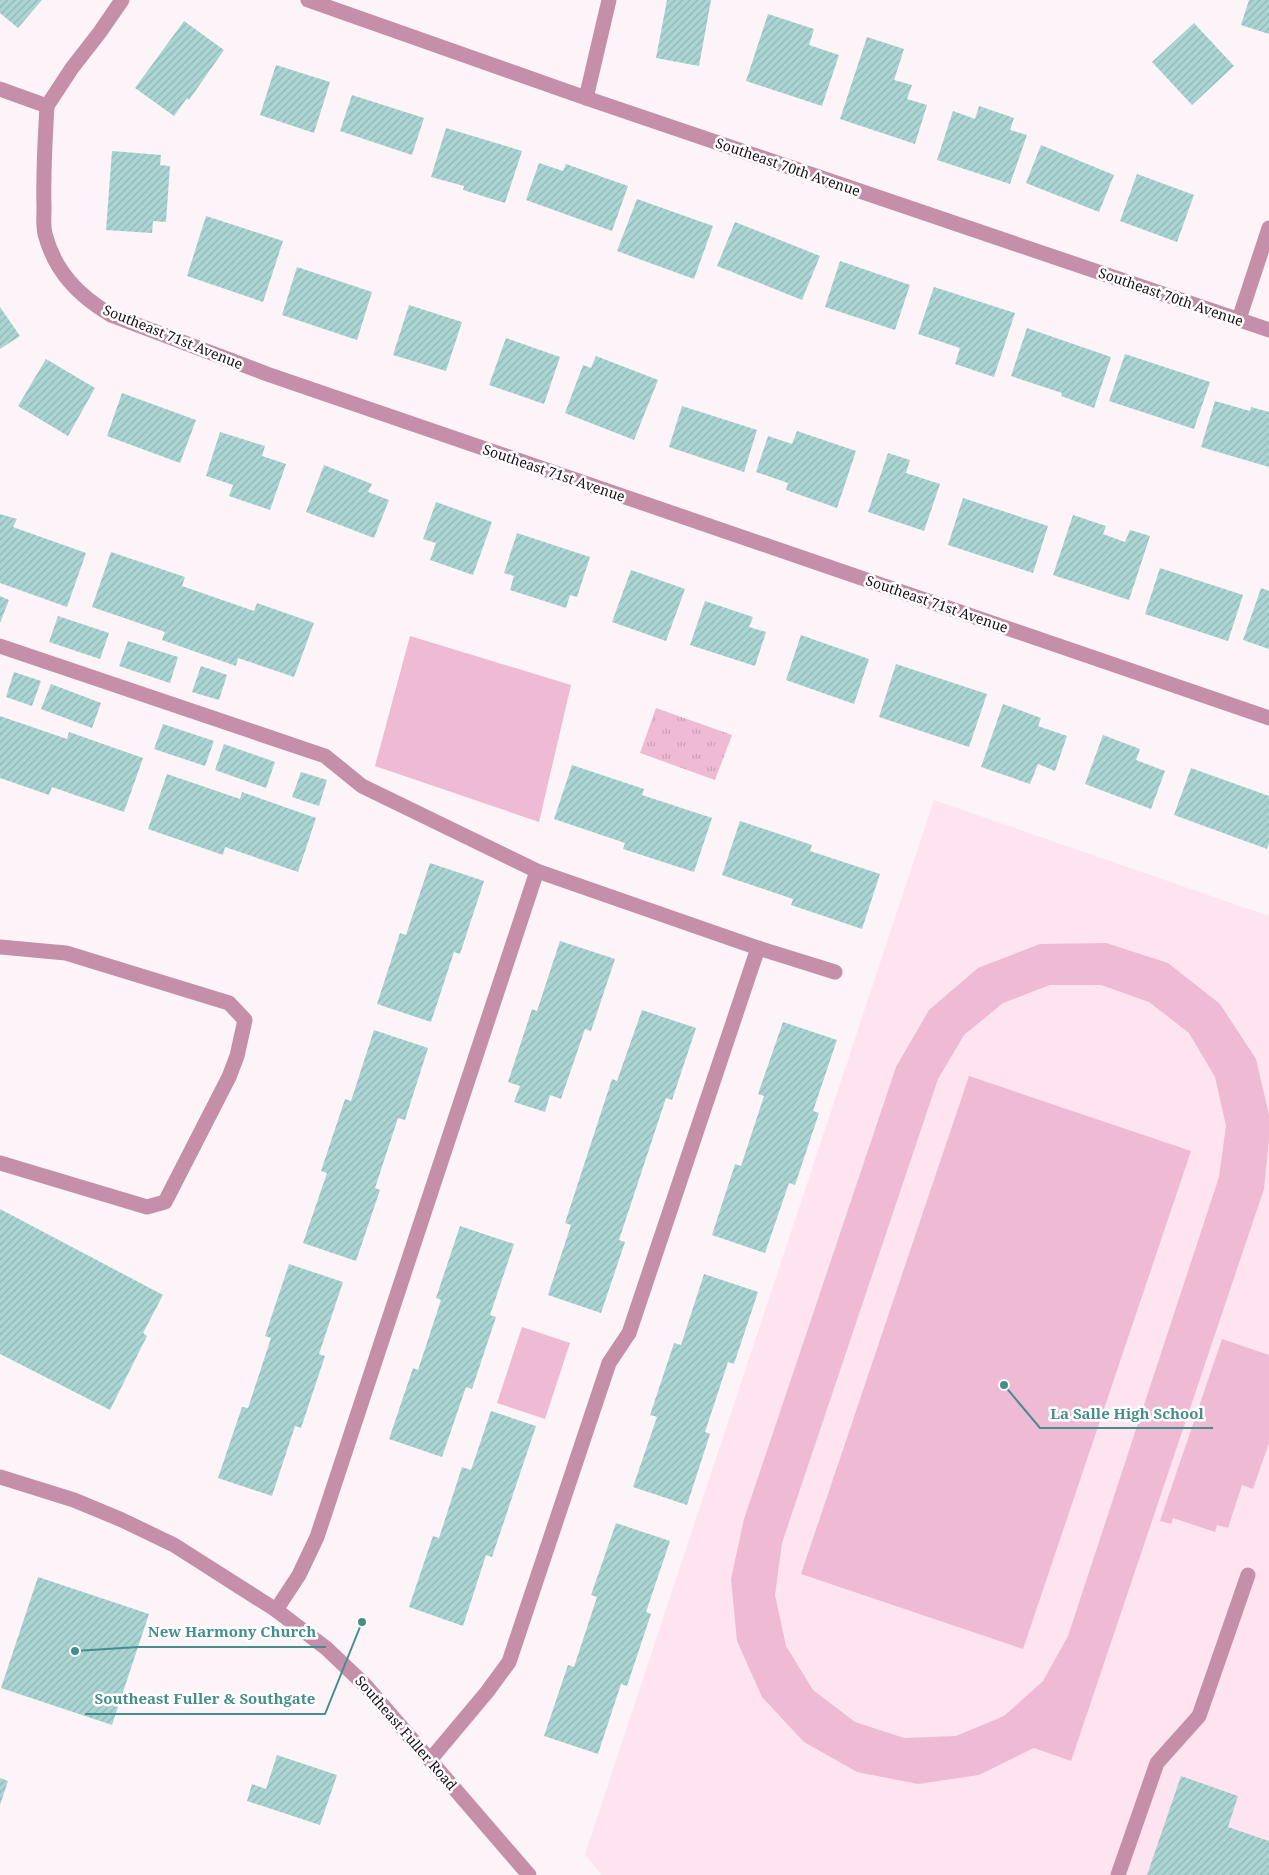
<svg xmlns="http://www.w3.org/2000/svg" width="1269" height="1875" font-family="'Noto Serif',serif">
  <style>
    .built { fill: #fee4f0 }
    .green { fill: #eebad4; fill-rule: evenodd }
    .park { fill: url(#park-tufts) }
    .building { fill: url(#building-hatch) }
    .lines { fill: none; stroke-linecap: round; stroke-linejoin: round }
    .minor { stroke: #c58faa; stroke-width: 15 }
    .labels { text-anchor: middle; stroke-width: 5; stroke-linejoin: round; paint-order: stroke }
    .street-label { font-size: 14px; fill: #1a0e14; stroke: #fff }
    .leader { fill: none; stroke: #468e8c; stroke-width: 2 }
    .callout-dot { fill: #468e8c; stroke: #fff; stroke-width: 2 }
    .callout-label { font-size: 15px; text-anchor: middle; font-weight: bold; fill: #468e8c; stroke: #fff; stroke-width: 5; stroke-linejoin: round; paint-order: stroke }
  </style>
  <defs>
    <pattern id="park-tufts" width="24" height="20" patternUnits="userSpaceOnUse" patternTransform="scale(1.25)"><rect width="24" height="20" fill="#eebad4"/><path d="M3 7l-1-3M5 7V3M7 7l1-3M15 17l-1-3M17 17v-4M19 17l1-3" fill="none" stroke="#cc9fb5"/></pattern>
    <pattern id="building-hatch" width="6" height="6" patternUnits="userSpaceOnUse" patternTransform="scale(1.25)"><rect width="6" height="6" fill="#aad5d3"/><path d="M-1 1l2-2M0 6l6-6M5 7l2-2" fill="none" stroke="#92b6b4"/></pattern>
  </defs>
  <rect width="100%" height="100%" fill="#fcf4f8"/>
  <path class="built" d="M934,800l335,116v959h-667l-17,-21z"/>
  <g class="green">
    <path d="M410,636l161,49 -32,137 -164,-56z"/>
    <path d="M1106,943l62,20 52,41 36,55 13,56v25l-5,49 -193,572 -37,-13 -55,27 -61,9 -61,-12 -53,-30 -42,-45 -25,-56 -6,-62 13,-60 152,-452 33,-57 49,-42 62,-24zM1050,985h51l48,17 40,31 26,44 11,49 -7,51 -151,459 -25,45 -39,35 -48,20 -52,2 -49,-16 -42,-32 -27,-44 -11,-51 7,-52 156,-464 26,-44 39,-32z"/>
    <path d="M969,1076l222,75 -168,498 -222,-75z"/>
    <path d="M522,1327l48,16 -25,76 -48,-16z"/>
    <path d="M1222,1339l47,16v88l-16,46 -11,-4 -14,43 -11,-3 -2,7 -42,-14 -2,6 -11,-3z"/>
  </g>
  <path class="park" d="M656,708l76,27 -17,45 -75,-27z"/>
  <g class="building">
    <path d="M0,0h42l-24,28 -18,-15z"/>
    <path d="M667,0h44l-12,66 -43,-8z"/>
    <path d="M1249,0h20v34l-28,-9z"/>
    <path d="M768,14l46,15 -5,16 30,10 -17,51 -76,-25z"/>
    <path d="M184,21l40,29 -35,50 -2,-2 -13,18 -39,-28z"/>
    <path d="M1194,23l40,43 -42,39 -40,-43z"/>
    <path d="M867,37l37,12 -10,31 18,5 -5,14 20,6 -12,39 -75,-25z"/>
    <path d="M276,65l54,17 -16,51 -54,-18z"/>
    <path d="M352,95l72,23 -12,37 -72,-24z"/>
    <path d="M979,106l35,12 -4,12 17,5 -17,49 -73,-24 16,-49 22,8z"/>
    <path d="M446,128l76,23 -17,52 -42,-13 1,-4 -33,-9z"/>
    <path d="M1041,145l73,30 -15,37 -73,-29z"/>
    <path d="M112,151l49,4 -1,10 10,1 -4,56 -13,-1 -1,12 -46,-3z"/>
    <path d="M539,163l24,8 3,-7 62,22 -16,45 -86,-31z"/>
    <path d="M1137,174l57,21 -17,47 -57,-21z"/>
    <path d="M637,199l76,27 -19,53 -77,-28z"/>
    <path d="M206,216l77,25 -20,61 -76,-26z"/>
    <path d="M735,222l85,34 -18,44 -85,-34z"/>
    <path d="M840,261l70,24 -15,45 -70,-23z"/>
    <path d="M297,267l75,25 -15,48 -75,-25z"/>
    <path d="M934,287l81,26 -21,64 -39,-13 5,-16 -42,-14z"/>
    <path d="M409,305l53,17 -16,49 -53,-16z"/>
    <path d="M0,307l20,29 -20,13z"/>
    <path d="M1027,328l84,29 -17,51 -33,-12 1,-3 -51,-17z"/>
    <path d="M506,338l54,19 -16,47 -55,-19z"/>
    <path d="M1125,354l85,28 -16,47 -85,-28z"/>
    <path d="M596,356l62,24 -24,60 -69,-27 18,-48 8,3z"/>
    <path d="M46,359l49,29 -27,48 -50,-30z"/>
    <path d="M122,393l74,27 -16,43 -73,-27z"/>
    <path d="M1215,401l35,10 1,-4 18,5v55l-68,-20z"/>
    <path d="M682,406l75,24 -13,42 -75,-25z"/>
    <path d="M797,431l59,20 -19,57 -51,-18 2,-7 -32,-11 12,-36 24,8z"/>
    <path d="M220,432l45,14 -3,10 24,8 -16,46 -41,-14 4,-11 -27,-9z"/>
    <path d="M888,453l22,7 -4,13 34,11 -16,47 -56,-19z"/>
    <path d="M324,465l48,19 -4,8 21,8 -15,38 -68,-26z"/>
    <path d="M963,498l85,28 -15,47 -85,-28z"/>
    <path d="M436,502l56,20 -19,53 -43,-15 6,-17 -13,-4z"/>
    <path d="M0,514l17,5 -4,8 73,26 -19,54 -67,-24z"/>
    <path d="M1073,515l33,11 -3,8 22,8 5,-12 20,6 -21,64 -76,-25z"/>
    <path d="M517,533l73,24 -13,40 -7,-2 -4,13 -56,-18 4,-14 -10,-3z"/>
    <path d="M111,552l74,25 -3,9 72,25 3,-8 57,20 -20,54 -56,-19 -2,8 -74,-26 3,-8 -73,-25z"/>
    <path d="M1160,568l83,27 -15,46 -83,-27z"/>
    <path d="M631,570l54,19 -19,52 -54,-19z"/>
    <path d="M1261,588l8,3v58l-26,-9z"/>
    <path d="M0,596l9,4 -9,23z"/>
    <path d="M705,601l48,16 -4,10 17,5 -11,34 -65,-21z"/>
    <path d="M58,616l51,17 -9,26 -51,-17z"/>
    <path d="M801,635l68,24 -15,45 -68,-24z"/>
    <path d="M128,641l50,16 -8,26 -51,-17z"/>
    <path d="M896,664l91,30 -18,53 -90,-30z"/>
    <path d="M201,666l26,9 -8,25 -27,-8z"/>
    <path d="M14,672l27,9 -9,25 -26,-9z"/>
    <path d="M51,684l50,19 -9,25 -51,-19z"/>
    <path d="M1003,704l38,14 -3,8 29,10 -12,35 -17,-7 -8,20 -49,-17z"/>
    <path d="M0,716l67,23 2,-7 74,26 -19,54 -72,-25 -3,8 -49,-17z"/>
    <path d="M163,724l51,17 -9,25 -51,-17z"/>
    <path d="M1103,735l37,14 -4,11 29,11 -14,38 -66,-25z"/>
    <path d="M224,744l51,18 -9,26 -51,-18z"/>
    <path d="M572,765l72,24 -2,6 70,23 -18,54 -71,-23 2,-6 -71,-24z"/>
    <path d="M1191,768l78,28v47l-2,6 -93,-34z"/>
    <path d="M301,772l26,8 -8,26 -27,-9z"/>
    <path d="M167,774l73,25 2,-7 74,26 -18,54 -73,-25 -2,8 -75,-26z"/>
    <path d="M740,821l72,24 -2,6 70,23 -18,55 -71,-24 2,-6 -71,-24z"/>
    <path d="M430,863l54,18 -24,73 -6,-2 -23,70 -54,-18 23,-71 6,2z"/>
    <path d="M560,941l55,18 -24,72 -6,-2 -24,70 -11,-4 -5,17 -31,-10 6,-16 -12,-4 24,-73 5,2z"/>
    <path d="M642,1010l54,18 -24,72 -6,-2 -47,142 6,2 -24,71 -53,-18 23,-70 -6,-2 47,-144 5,2z"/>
    <path d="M783,1022l54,18 -24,71 6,2 -24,72 -6,-2 -24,70 -53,-18 23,-71 6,2 23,-70 -6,-2z"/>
    <path d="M374,1030l54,18 -23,72 -7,-2 -23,70 5,2 -24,71 -53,-18 24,-70 -6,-2 24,-72 6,2z"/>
    <path d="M0,1209l163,86 -20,38 4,3 -37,74 -110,-56z"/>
    <path d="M460,1226l54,18 -24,71 6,2 -24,72 -6,-2 -24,70 -53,-18 24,-71 5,2 23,-70 -5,-2z"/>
    <path d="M289,1264l54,18 -24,72 6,2 -24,72 -6,-2 -23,70 -54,-18 24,-71 6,1 23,-70 -6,-2z"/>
    <path d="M704,1274l54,18 -24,72 -6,-2 -23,70 5,2 -23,71 -54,-18 24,-70 -7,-2 24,-72 7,2z"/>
    <path d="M491,1411l45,15 -44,131 -6,-2 -23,71 -54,-19 24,-71 6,2 23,-71 9,3z"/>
    <path d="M616,1523l54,18 -24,71 5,2 -24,72 -6,-2 -23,70 -54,-18 24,-71 6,2 23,-70 -6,-2z"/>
    <path d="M38,1577l111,37 -37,111 -111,-37z"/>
    <path d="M277,1755l60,20 -17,50 -73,-24 5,-17 14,5z"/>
    <path d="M1181,1776l57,20 -10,31 41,14v34h-122z"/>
    <path d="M0,1778l8,3 -8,24z"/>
  </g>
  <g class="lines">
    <g class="minor">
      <path d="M308,0l278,98 683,232"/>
      <path d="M0,89l47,17"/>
      <path d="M586,98l23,-98"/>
      <path d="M47,106c-2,34 -4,67 -3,101 0,8 -1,18 1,27 10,38 34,62 66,81l156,59 1002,344"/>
      <path d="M47,106l25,-38 28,-36 22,-32"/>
      <path d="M1239,319l30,-91"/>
      <path d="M0,646l325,110 37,30 175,85 221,77 77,24"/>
      <path d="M0,947l66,6 163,50 16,17 -8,36 -8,21 -64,125 -18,5 -147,-44"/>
      <path d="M0,1477l74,23 48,20 52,25 102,65 50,38 39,37 164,190"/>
      <path d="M276,1610l23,-35 18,-38 220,-666"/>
      <path d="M430,1760l57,-68 22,-30 100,-299 20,-30 129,-385"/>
      <path d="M1118,1875l39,-112 42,-47 49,-141"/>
    </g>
  </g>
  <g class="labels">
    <g class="street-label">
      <text transform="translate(788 167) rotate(19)" y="5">Southeast 70th Avenue</text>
      <text transform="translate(1171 297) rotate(19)" y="5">Southeast 70th Avenue</text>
      <text transform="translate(173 337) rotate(22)" y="5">Southeast 71st Avenue</text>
      <text transform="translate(554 473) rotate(19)" y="5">Southeast 71st Avenue</text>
      <text transform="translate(937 604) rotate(19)" y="5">Southeast 71st Avenue</text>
      <text transform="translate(406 1733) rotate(49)" y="5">Southeast Fuller Road</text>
    </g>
  </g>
  <path class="leader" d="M1004 1385L1040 1428H1213M75 1651L138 1647H326M362 1622L325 1714H85"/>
  <g class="callout-dot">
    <circle cx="1004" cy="1385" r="5"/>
    <circle cx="75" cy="1651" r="5"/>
    <circle cx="362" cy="1622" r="5"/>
  </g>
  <g class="callout-label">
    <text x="1127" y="1419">La Salle High School</text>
    <text x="232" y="1637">New Harmony Church</text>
    <text x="205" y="1704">Southeast Fuller &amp; Southgate</text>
  </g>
</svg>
